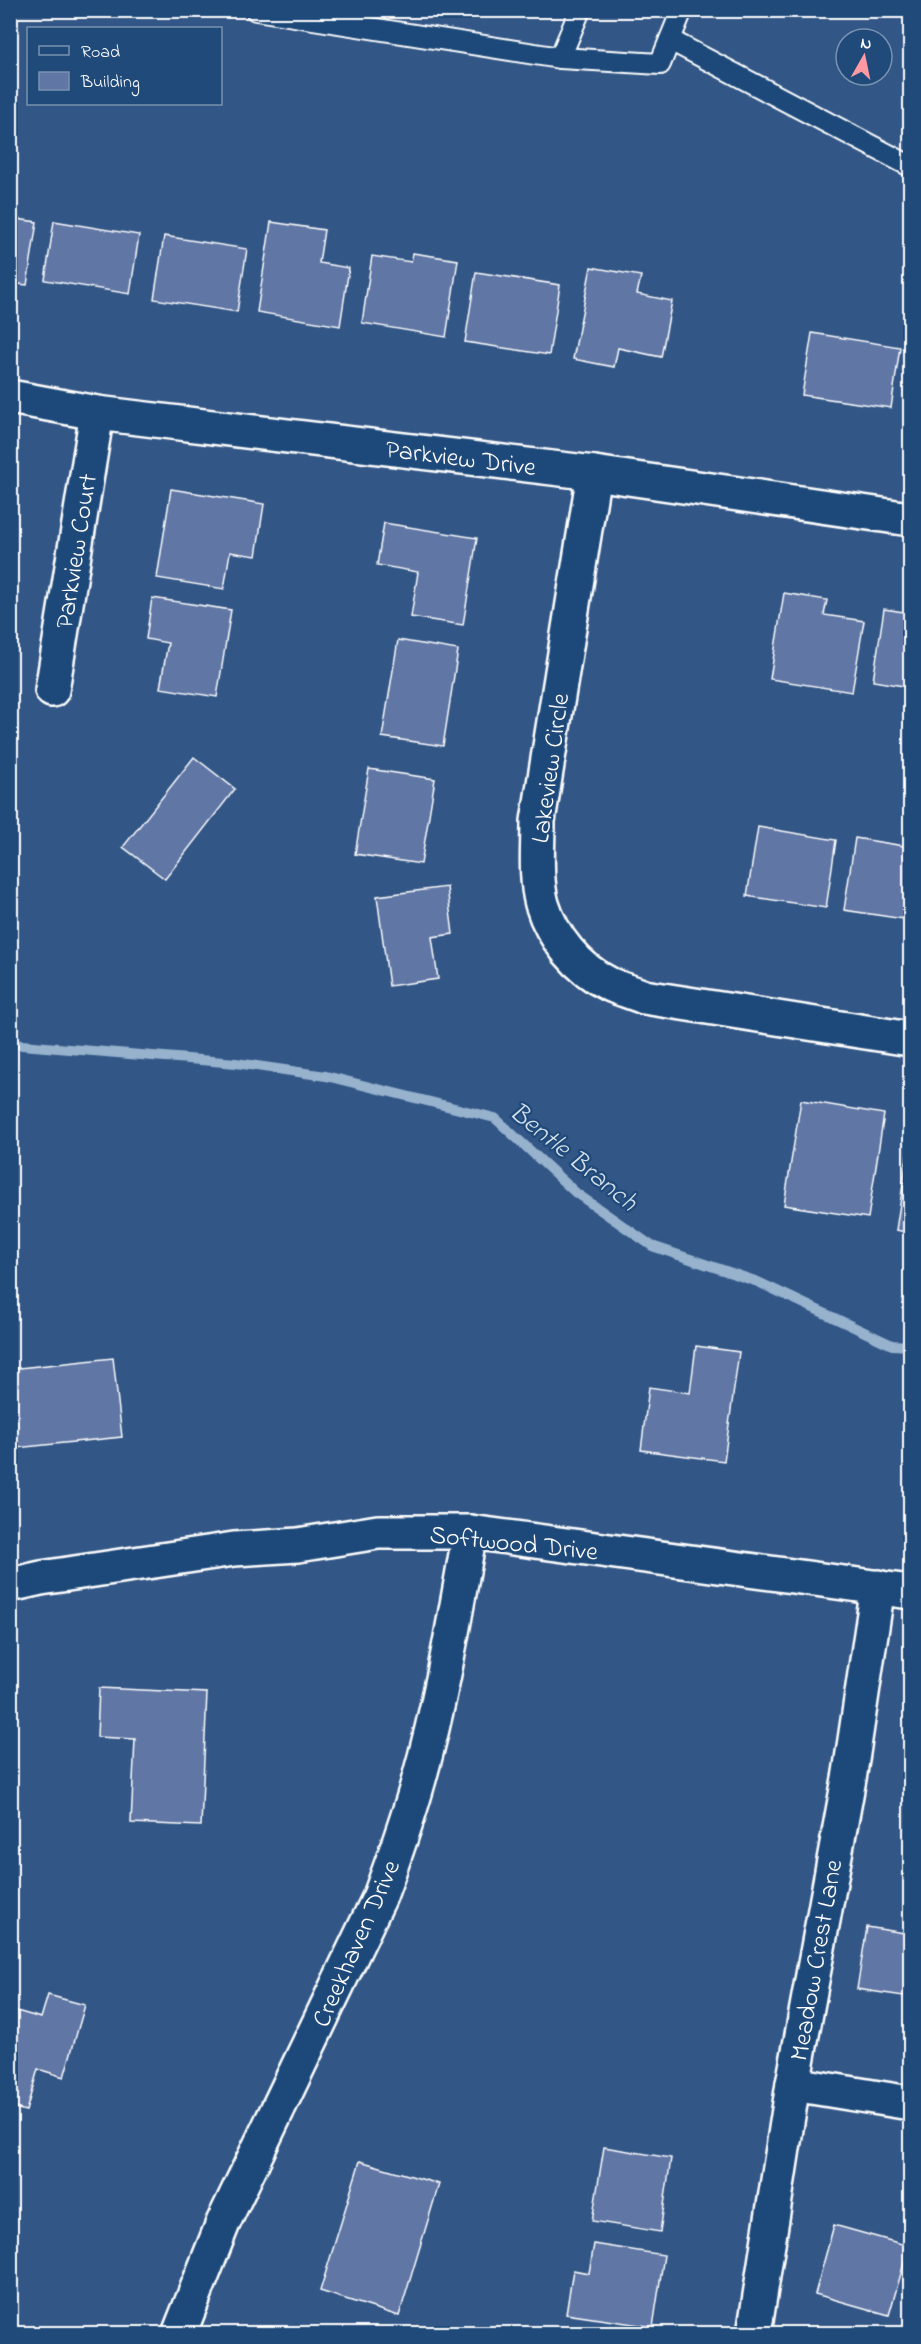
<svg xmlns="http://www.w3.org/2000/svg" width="921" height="2344" font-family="'Indie Flower',sans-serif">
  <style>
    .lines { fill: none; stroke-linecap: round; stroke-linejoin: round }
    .stream { stroke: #96b2cd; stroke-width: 10 }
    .building { fill: #6076a5; stroke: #fff; stroke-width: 1.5 }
    .service-casing { stroke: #fff; stroke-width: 24 }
    .minor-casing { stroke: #fff; stroke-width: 38 }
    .service { stroke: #1f4a7a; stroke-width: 20 }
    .minor { stroke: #1f4a7a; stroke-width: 33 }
    .labels { text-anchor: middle; stroke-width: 4.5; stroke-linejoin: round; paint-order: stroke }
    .street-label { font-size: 26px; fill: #fff; stroke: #1f4a7a }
    .water-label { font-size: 27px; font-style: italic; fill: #d3dfea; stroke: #1f4a7a }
  </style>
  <rect width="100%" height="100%" fill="#325686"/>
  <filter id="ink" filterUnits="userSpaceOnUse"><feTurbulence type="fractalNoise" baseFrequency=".0167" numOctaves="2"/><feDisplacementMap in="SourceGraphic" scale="12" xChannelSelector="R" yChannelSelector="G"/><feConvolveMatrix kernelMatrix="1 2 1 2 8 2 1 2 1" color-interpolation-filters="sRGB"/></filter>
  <g filter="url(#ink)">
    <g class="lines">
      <path class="stream" d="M10,1044l226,19 90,13 169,42 81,75 76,53 106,36 134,63 18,1"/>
    </g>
    <g class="building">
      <path d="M10,218l27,4 -10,63 -17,-2z"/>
      <path d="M54,221l85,14 -9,59 -85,-14z"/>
      <path d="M271,222l53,8 -5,33 30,5 -9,58 -83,-14z"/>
      <path d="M164,236l83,13 -10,63 -83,-13z"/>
      <path d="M413,253l45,7 -12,77 -84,-14 10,-67 39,6z"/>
      <path d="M591,267l50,9 -4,18 35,7 -11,56 -43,-9 -4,19 -41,-8z"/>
      <path d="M476,272l84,13 -11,70 -84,-13z"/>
      <path d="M812,333l88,14 -9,61 -89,-13z"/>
      <path d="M171,489l93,15 -8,52 -26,-4 -6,37 -67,-11z"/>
      <path d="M384,523l93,15 -14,87 -52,-8 7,-45 -41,-7z"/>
      <path d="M784,593l43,7 -3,15 40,6 -12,71 -82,-13z"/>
      <path d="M152,598l79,12 -14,87 -57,-9 8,-45 -22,-4z"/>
      <path d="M884,609l26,4v74l-37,-6z"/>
      <path d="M398,640l60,10 -15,96 -61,-9z"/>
      <path d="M194,757l41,32 -70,90 -42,-32z"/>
      <path d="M369,769l66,10 -14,85 -66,-10z"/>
      <path d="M758,827l78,13 -10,68 -79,-12z"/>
      <path d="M855,838l55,9v73l-66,-10z"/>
      <path d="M447,887l6,47 -21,3 6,42 -49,7 -12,-90z"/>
      <path d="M801,1100l83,14 -16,104 -84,-13z"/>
      <path d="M910,1138v95l-14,-3z"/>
      <path d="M696,1346l43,6 -15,109 -83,-11 8,-63 41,6z"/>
      <path d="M113,1358l9,79 -106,11 -6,-50v-29z"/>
      <path d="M99,1688l108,5 -6,133 -70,-3 4,-84 -38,-2z"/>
      <path d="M867,1927l43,7v63l-53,-8z"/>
      <path d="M48,1995l37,10 -21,72 -26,-8 -12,42 -16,-4v-98l31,9z"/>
      <path d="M604,2147l67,11 -11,74 -68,-11z"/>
      <path d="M360,2161l79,23 -40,132 -79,-25z"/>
      <path d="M834,2225l75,21 -20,69 -74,-21z"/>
      <path d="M594,2244l70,11 -11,72 -87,-13 7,-44 16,3z"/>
    </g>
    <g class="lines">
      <g class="service-casing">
        <g id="service">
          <path d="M256,10l304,48 100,6 22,-54"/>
          <path d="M670,40l240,126"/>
          <path d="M560,58l20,-48"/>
        </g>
      </g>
      <g class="minor-casing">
        <g id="minor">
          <path d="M10,397l87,16 497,60 316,46"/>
          <path d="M594,473l-56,348c0,27 -3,57 4,83 10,33 36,65 67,80 11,5 23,8 35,13l266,42"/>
          <path d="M52,690l45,-277"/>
          <path d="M10,1585l31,-7 193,-29 64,-4 80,-13h92l440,60"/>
          <path d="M793,2084l117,19"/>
          <path d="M179,2334l44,-111 157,-327c14,-38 28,-77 39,-117 23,-81 36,-164 51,-247"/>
          <path d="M754,2334l39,-250 57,-311 28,-186"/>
        </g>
      </g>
      <use href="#service" class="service"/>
      <use href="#minor" class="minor"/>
    </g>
  </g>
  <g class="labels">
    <g class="street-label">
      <text transform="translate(461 457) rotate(7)" y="9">Parkview Drive</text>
      <text transform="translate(75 551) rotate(-81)" y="9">Parkview Court</text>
      <text transform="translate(549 768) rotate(-82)" y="9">Lakeview Circle</text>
      <text transform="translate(514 1542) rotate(6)" y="9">Softwood Drive</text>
      <text transform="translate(355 1943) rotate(-66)" y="9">Creekhaven Drive</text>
      <text transform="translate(815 1960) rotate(-80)" y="9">Meadow Crest Lane</text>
    </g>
    <g class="water-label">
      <text transform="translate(574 1156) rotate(39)" y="9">Bentle Branch</text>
    </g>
  </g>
  <rect width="921" height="2344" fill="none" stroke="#1f4a7a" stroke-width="36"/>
  <rect x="18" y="18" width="885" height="2308" fill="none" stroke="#fff" stroke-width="2" filter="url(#ink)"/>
  <rect x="27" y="27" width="195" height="78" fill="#1f4a7a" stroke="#7992af" stroke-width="1.5"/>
  <rect x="39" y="46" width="30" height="9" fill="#1f4a7a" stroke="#7992af" stroke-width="1.5"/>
  <text x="81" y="57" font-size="18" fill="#ffffff">Road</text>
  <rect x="39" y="72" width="30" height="18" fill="#6076a5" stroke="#7992af" stroke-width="1.5"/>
  <text x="81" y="87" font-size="18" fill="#ffffff">Building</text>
  <g transform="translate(864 57) rotate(9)"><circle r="28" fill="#1f4a7a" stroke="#7992af" stroke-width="1.5"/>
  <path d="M0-4.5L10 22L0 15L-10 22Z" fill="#ff9aa2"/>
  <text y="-9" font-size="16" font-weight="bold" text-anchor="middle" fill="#ffffff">N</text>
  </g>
</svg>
